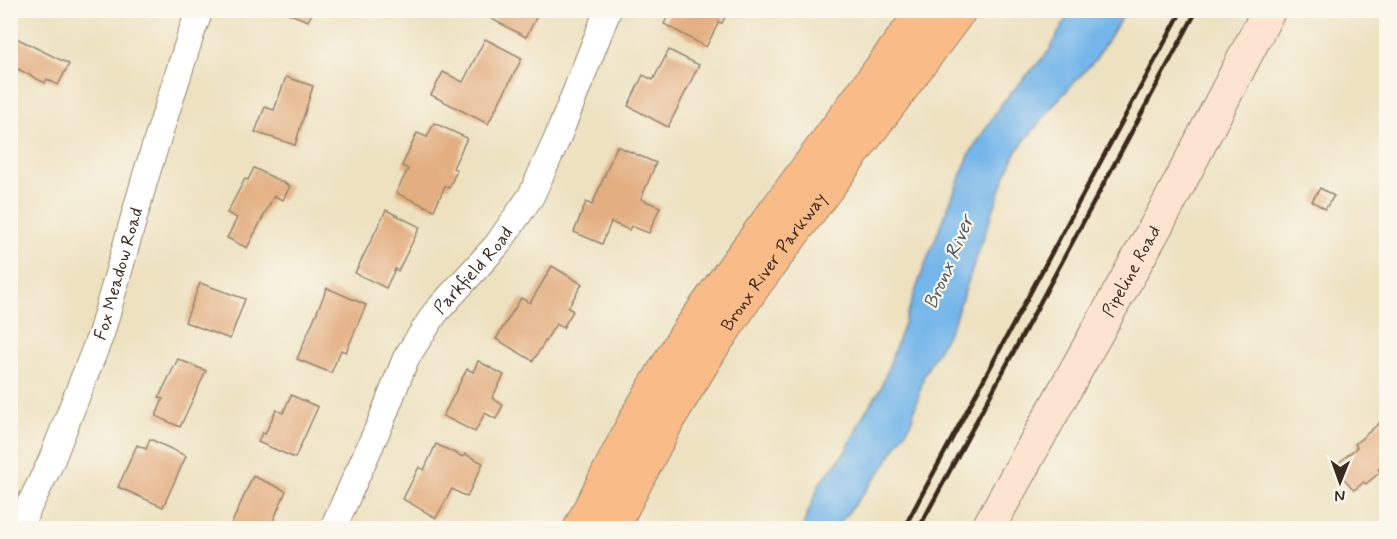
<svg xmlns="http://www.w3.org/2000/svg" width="1397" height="539" font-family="Mynerve,sans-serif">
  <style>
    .water { fill: #75b6ea; stroke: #587084; stroke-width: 1.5 }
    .building { fill: #e3ae80 }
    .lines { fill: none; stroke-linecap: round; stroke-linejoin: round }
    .street-casing { stroke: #94866f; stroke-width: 28 }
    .secondary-casing { stroke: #94866f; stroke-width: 35 }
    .highway-casing { stroke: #94866f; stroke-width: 35 }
    .street { stroke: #fff; stroke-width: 26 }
    .secondary { stroke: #fde4d0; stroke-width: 33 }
    .highway { stroke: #f9bc89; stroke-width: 33 }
    .rail { stroke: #3b2a1e; stroke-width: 4.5 }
    .labels { text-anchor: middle; stroke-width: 4.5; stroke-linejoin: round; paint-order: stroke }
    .street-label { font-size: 18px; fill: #3b2a1e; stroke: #fbf7ec }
    .water-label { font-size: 20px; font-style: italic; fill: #4f5b65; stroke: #fbf7ec }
  </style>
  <rect width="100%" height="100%" fill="#fbf7ec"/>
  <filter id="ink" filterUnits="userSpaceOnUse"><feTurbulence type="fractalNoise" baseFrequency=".0167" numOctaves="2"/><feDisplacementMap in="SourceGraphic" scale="12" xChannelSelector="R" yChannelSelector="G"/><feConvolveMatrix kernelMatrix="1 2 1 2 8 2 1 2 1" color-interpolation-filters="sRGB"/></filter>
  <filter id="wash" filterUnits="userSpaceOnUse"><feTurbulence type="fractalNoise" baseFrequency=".008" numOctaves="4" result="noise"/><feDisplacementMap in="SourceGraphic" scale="24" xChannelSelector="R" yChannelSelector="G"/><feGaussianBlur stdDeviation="1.35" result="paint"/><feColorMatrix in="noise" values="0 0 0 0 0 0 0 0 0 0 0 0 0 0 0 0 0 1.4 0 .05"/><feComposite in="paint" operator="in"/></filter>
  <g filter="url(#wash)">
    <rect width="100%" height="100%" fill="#ede1c0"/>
    <path class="water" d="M1070,11h56l-31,49 -38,41 -40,49 -12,27 -52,147 -29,51 -13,48 -30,48 -43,54v3h-36l18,-45 26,-32 16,-34 19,-29 43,-121 45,-112 33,-52 47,-52z"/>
    <g id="blocks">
      <g class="building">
        <path d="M285,10h29l-6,11 -23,-9z"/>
        <path d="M492,10h48l-14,27 -38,-20z"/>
        <path d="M671,10h58l-7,13 -3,-1 -13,25 -42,-23z"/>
        <path d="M10,35l59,29 -11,21 -11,-6 -2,4 -27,-14 -8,14z"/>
        <path d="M485,39l37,19 -34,66 -57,-29 12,-23 20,10z"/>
        <path d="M669,50l30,15 -31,62 -40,-21 15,-31 10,5z"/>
        <path d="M286,77l27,9 -18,59 -40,-13 10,-25 9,3z"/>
        <path d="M434,123l33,15 -14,30 4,2 -8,18 -4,-2 -11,24 -38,-17 12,-24 -6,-3 15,-33 10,4z"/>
        <path d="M617,146l39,17 -15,36 19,8 -11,26 -18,-7 -2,4 -18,-8 -9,22 -28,-12 12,-30 6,3z"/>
        <path d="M254,168l36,18 -7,14 -9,-4 -27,52 -20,-10 10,-20 -10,-5 18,-34 3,1z"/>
        <path d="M1320,188l14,8 -9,13 -13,-8z"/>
        <path d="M386,210l34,17 -22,44 -3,-2 -9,19 -31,-15z"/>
        <path d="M552,266l30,18 -14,24 5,3 -10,17 -7,-4 -23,37 -37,-22 25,-41 9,5z"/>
        <path d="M200,283l45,16 -15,40 -45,-17z"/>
        <path d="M327,288l39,17 -20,47 -5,-2 -10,23 -34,-14z"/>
        <path d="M178,359l28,12 -26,56 -24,-11 7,-17 -4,-2z"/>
        <path d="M478,361l26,14 -12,23 11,7 -7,14 -11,-6 -10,19 -32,-16 24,-47 6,3z"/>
        <path d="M291,395l27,12 -23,51 -37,-16 4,-9 3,1 11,-24 7,3z"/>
        <path d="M1383,420l3,4v38l-8,7 2,3 -14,12 -2,-2 -10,8 -20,-23 23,-20 -2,-3z"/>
        <path d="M150,439l36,17 -23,51 -45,-20 19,-42 9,4z"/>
        <path d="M436,444l27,13 2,-3 18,9 -16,34 -15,-8 -16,29 -33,-19 16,-32 5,3z"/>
        <path d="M253,476l33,15 -16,37h-33l-6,-3z"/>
      </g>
    </g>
  </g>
  <g filter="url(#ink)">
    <use href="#blocks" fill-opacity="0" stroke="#94866f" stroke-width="1.5"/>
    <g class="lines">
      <g class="street-casing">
        <g id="street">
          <path id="s1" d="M18,528l32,-64 51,-130 45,-159 46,-144 8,-21"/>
          <path id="s2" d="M333,528l47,-104 26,-66 29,-45 62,-68 34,-49 26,-57 51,-129"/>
        </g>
      </g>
      <g class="secondary-casing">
        <g id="secondary">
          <path id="s3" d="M988,528l181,-325 100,-193"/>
        </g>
      </g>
      <g class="highway-casing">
        <g id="highway">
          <path d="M580,528l59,-115 46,-77 49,-69 190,-257"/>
          <path id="s4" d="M612,528l58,-112 41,-67 45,-66 204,-273"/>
        </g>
      </g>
      <use href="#street" class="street"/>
      <use href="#secondary" class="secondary"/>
      <use href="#highway" class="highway"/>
      <g class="rail">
        <path d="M904,528l278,-518"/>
        <path d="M919,528l278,-518"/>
      </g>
    </g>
  </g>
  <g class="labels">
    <g class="street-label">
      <text dy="6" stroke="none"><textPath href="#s4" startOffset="312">Bronx River Parkway</textPath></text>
      <text dy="6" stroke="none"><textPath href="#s2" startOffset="296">Parkfield Road</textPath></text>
      <text dy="6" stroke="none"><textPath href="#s3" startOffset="294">Pipeline Road</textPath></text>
      <text dy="6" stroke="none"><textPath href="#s1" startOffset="274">Fox Meadow Road</textPath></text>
    </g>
    <g class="water-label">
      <text transform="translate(948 262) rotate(-67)" y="7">Bronx River</text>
    </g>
  </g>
  <rect width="1397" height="539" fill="none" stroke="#fbf7ec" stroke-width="36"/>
  <g transform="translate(1340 482) rotate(181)" stroke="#fbf7ec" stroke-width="4.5" paint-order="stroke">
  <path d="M0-4.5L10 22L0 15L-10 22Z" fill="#3b2a1e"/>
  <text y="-9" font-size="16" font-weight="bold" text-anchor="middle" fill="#3b2a1e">N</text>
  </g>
</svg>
